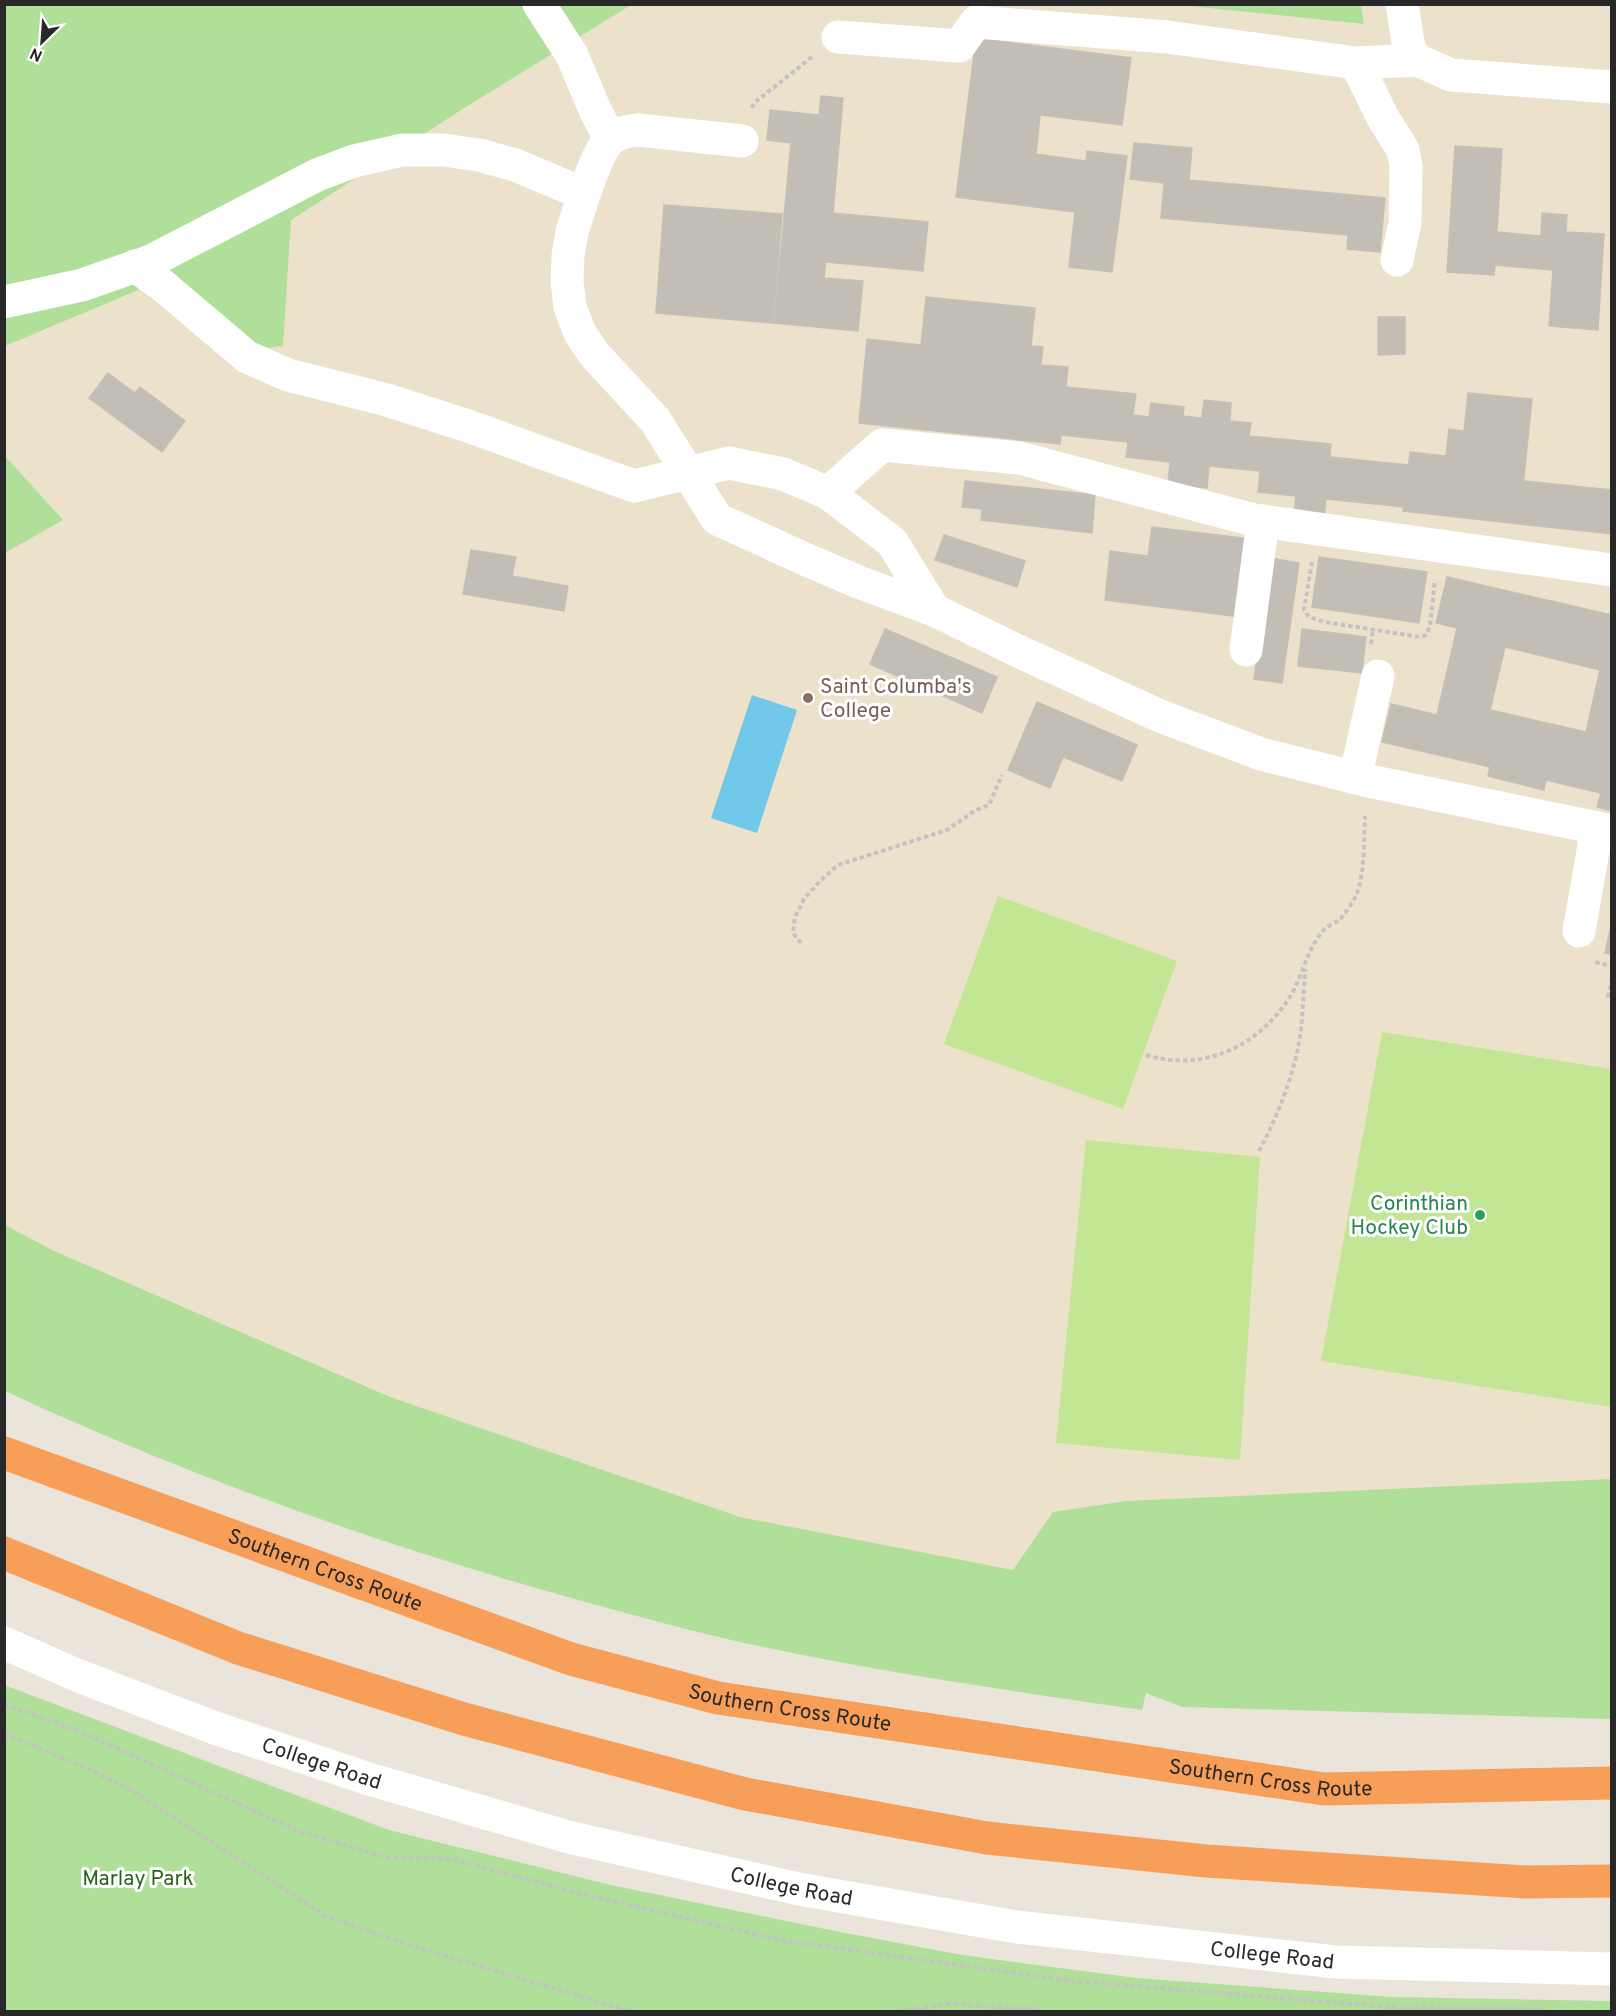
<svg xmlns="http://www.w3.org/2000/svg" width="1616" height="2016" font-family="Overpass,sans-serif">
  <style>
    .education { fill: #ece1ca }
    .green { fill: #b0df99 }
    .pitch { fill: #c3e695 }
    .water { fill: #71c8e9 }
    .building { fill: #c2beb6; stroke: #c5c0b4; stroke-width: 1.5; fill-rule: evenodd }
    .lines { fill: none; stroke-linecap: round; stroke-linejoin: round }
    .path { stroke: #c3c3c3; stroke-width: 4; stroke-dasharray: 4.5 3; stroke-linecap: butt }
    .minor { stroke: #fff; stroke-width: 33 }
    .highway { stroke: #f79f59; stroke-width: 33 }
    .education-dot { fill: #8d6e63; stroke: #fff; stroke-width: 2 }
    .leisure-dot { fill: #2e9e5b; stroke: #fff; stroke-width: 2 }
    .labels { text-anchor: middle; stroke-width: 6; stroke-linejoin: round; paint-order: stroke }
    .education-label { font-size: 21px; fill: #785e54; stroke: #fff; text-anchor: start }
    .leisure-label { font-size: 21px; fill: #27864d; stroke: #fff; text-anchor: end }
    .street-label { font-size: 21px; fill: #282828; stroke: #fff }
    .park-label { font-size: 21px; fill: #2a621c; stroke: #fff }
  </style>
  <rect width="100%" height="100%" fill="#eae4db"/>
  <path class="education" d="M5,5h1606v1553l-464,124 -5,28 -270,-42 -125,-25 -122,-30 -120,-34 -121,-38 -117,-42 -115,-44 -147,-64z"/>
  <g class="green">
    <path d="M5,5h626l-170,105 -170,110 -8,126 -47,5 -74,-71 -157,66z"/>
    <path d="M1180,5h181l3,19z"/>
    <path d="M4,455l59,65 -58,33h-1z"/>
    <path d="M5,1225l47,25 338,147 350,120 273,53 40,-58 73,-11 485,-22v240l-429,-12 -36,-14 -4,17c-131,-19 -263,-38 -393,-66 -59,-13 -116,-29 -174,-45 -195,-54 -387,-123 -570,-208z"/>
    <path d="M4,1685l385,145 217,54 224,46 132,25 174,23 256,19 219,4v10h-1606z"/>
  </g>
  <g class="pitch">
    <path d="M998,896l179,65 -54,148 -179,-65z"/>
    <path d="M1382,1032l229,37v338l-290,-46z"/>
    <path d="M1086,1140l174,17 -20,303 -184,-17z"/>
  </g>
  <path class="water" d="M752,695l45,15 -40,123 -46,-15z"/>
  <g class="building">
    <path d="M976,38l155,20 -9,67 -82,-10 -4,39 50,7 1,-10 40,5 -15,116 -43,-5 6,-55 -119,-15z"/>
    <path d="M821,96l22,2 -10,115 95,9 -5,49 -97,-9 -2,16 39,3 -5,50 -84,-8 17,-180 -24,-3 3,-30 49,5z"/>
    <path d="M1134,143l58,5 -3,32 196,18 -5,54 -33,-3 1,-14 -187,-17 3,-35 -34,-4z"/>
    <path d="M1455,146l47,3 -5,83 44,4 1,-23 25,2 -1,17 38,2 -6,96 -49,-4 4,-56 -58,-5 -1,10 -47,-3z"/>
    <path d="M664,205l118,9 -9,109 -117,-10z"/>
    <path d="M926,297l109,11 -4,38 12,1 -2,18 27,2 -2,20 70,7 -3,21 16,2 2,-14 33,4 -1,9 19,2 2,-18 27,3 -1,18 21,2 -2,13 82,8 -1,13 78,8 -4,42 -78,-8 -2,21 -30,-3 2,-21 -38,-4 2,-21 -51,-5 -2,22 -39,-4 2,-22 -44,-5 2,-15 -67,-7 -1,9 -201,-21 8,-84 54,6z"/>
    <path d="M1378,317h27v37l-27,1z"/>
    <path d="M108,373l27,20 5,-6 45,34 -23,31 -73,-54z"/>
    <path d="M1468,393l64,6 -13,125 -116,-13 7,-59 36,4 3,-27 15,2z"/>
    <path d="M965,481l130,14 -3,38 -111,-13 1,-11 -20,-2z"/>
    <path d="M1524,481l88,9v44l-93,-10z"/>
    <path d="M1152,527l98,12 -10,78 -135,-17 5,-49 38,5z"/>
    <path d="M944,535l81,26 -8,26 -82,-27z"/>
    <path d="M471,550l45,7 -4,19 56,10 -4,25 -101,-17z"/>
    <path d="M1319,557l108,15 -8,51 -107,-16z"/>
    <path d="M1271,558l28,5 -17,120 -28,-4z"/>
    <path d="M1447,577l165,38v196l-15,-4 4,-14 -55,-13 -2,10 -56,-14 2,-9 -108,-25 9,-38 46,11 20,-87 -21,-5zM1505,647l95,23 -14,62 -96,-22z"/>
    <path d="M885,629l112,48 -15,36 -112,-49z"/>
    <path d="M1302,629l64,8 -4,36 -64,-7z"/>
    <path d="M1037,702l100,43 -15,36 -59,-24 -13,31 -42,-18z"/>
    <path d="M1612,921v33l-7,-1z"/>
  </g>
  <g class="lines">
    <g class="path">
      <path d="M752,108l2,-5 58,-46"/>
      <path d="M1312,562l-8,48 5,7 16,5 95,15 6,-2 4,-9 5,-46"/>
      <path d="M1371,644l2,-15"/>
      <path d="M801,943l-8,-10 2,-16 9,-18 16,-18 18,-16 109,-35 29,-20 13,-5 13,-30"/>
      <path d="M1596,961l2,2 14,3"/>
      <path d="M1612,978l-4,19 4,3"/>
      <path d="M1146,1055c58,18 115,-10 145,-60 11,-19 18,-50 33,-65 4,-5 11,-7 15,-10 6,-6 15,-19 18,-27 8,-21 7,-55 8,-77"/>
      <path d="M1259,1151c15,-28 28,-59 36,-90 8,-30 8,-61 10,-92"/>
      <path d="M4,1704l77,28 220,100 88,26 64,1 125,34 202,47 292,41 318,26 153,2v3"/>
      <path d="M4,1734l81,33 51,26 190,123 70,25 237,71"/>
      <path d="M894,2012l54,-8 84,5 10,3"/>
    </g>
    <g class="minor">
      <path d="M539,4l33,51 23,55 15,29"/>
      <path d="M1402,4l7,45 8,11 34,15 161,12"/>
      <path d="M838,37l121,9 17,-24 191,15 189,26 61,-3"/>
      <path d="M1356,63l27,55 20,32 3,16 -1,57 -8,37"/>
      <path d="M584,194c6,-15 15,-46 27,-55 8,-7 18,-8 27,-9l104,11"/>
      <path d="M135,266l27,19 85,72 41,18 99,25 81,26 166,60 95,-23 54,11 45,19 64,49 42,68"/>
      <path d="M4,302l78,-17 69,-24 166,-86 37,-14 48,-11h42l35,5 36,10 69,29 -12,38 -4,24 -1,26 3,25 10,26 14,21 61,66 62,99 90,41 54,23 73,27 84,41 142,65 101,38 108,27 243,50"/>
      <path d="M828,493l54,-48 137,13 235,62 358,50"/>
      <path d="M1246,650l17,-129"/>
      <path d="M1355,778l23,-102"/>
      <path d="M1579,931l18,-103"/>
      <path id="s1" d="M4,1643l75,33 136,52 154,51 203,59 232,52 212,37 320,35 276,7"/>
    </g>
    <g class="highway">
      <path id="s2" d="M4,1453l567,206 147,39 606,91 288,-6"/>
      <path d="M4,1553l234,95 226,71 281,75 242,44 219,23 320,21 86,-1"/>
    </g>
  </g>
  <circle class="education-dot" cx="808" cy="698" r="6"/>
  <circle class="leisure-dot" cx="1480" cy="1215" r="6"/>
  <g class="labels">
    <g class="education-label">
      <text x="820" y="693">Saint Columba's<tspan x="820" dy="24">College</tspan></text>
    </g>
    <g class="leisure-label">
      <text x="1468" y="1210">Corinthian<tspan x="1468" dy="24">Hockey Club</tspan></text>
    </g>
    <g class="street-label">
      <text dy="7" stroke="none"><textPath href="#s2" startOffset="342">Southern Cross Route</textPath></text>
      <text dy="7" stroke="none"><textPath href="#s2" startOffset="828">Southern Cross Route</textPath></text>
      <text dy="7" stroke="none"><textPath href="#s1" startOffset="340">College Road</textPath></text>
      <text dy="7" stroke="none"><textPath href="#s2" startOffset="1314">Southern Cross Route</textPath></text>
      <text dy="7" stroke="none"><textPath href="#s1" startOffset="826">College Road</textPath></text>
      <text dy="7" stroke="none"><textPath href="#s1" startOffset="1312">College Road</textPath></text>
    </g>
    <g class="park-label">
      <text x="138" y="1885">Marlay Park</text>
    </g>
  </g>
  <rect width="1616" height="2016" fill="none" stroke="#282828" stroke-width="12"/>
  <g transform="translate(42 42) rotate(205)" stroke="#ffffff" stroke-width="4.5" paint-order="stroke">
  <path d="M0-4.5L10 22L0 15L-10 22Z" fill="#282828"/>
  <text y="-9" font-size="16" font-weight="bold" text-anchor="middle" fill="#282828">N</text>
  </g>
</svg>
